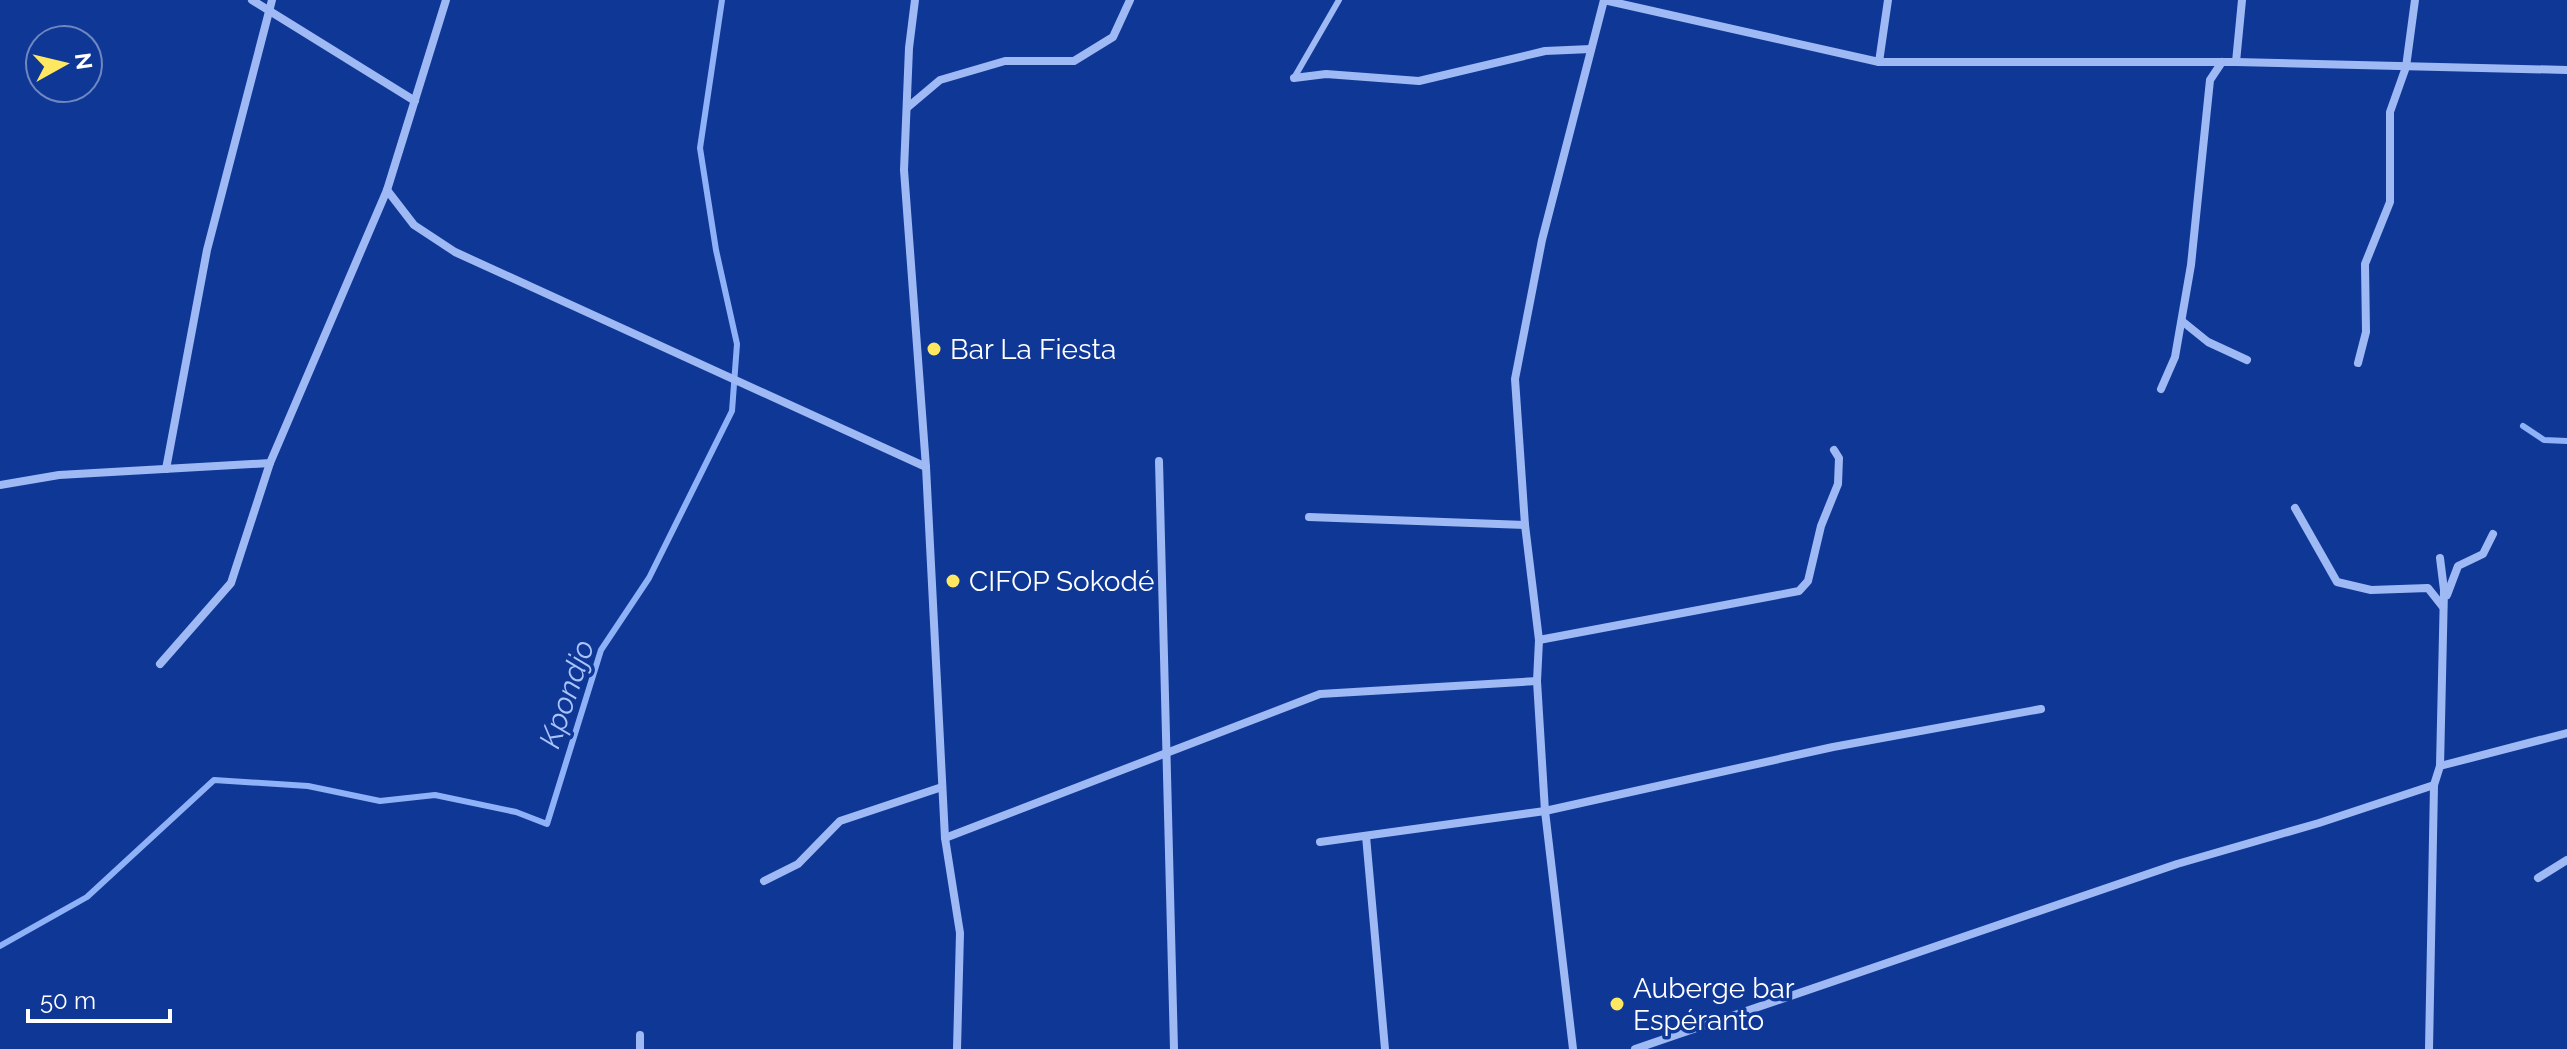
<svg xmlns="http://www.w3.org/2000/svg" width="2567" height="1049" font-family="Raleway,sans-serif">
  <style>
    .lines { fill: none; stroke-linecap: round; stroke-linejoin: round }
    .stream { stroke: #8fb1f8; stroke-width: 6 }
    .lane { stroke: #9eb9f4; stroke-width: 6 }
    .street { stroke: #9eb9f4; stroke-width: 8 }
    .poi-dot { fill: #ffe861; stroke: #0f3796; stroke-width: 3 }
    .labels { text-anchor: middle; stroke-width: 7; stroke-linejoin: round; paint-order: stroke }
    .poi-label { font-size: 28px; fill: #fff; stroke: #0f3796; text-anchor: start }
    .water-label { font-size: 30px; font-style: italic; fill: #aac3fb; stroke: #0f3796 }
  </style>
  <rect width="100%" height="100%" fill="#0f3796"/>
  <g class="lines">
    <g class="stream">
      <path d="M2523,426l21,14 23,1"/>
      <path d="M0,946l87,-49 127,-117 94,6 72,15 55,-6 81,17 31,12 54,-174 48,-72 83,-167 5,-67 -21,-94 -16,-102 22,-148"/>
    </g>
    <path class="lane" d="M1294,78l45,-78"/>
    <g class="street">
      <path d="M252,0l163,101"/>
      <path d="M915,0l-6,48 -5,122 22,297 19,371 15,95 -3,116"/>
      <path d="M1604,0l275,62h357l331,8"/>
      <path d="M1879,62l9,-62"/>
      <path d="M2236,62l6,-62"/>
      <path d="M1294,78l32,-4 93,7 126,-30 46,-2"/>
      <path d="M908,107l32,-27 65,-19h69l39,-24 17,-37"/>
      <path d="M387,190l27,35 41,27 471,215"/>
      <path d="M2182,321l26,21 39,18"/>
      <path d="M2358,363l8,-31 -1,-68 25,-62v-90l16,-45 9,-67"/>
      <path d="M2161,389l14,-32 16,-92 19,-185 12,-18"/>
      <path d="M1159,461l15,588"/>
      <path d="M166,469l41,-219 65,-250"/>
      <path d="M0,485l59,-10 211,-12 117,-273 59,-190"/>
      <path d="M2295,508l42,74 34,8 57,-2 15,19"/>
      <path d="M1309,517l216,8"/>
      <path d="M2447,595l11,-29 25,-12 10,-20"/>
      <path d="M1539,640l260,-49 9,-10 13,-55 17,-42 1,-26 -5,-8"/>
      <path d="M160,664l71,-81 39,-120"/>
      <path d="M2440,766l127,-33"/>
      <path d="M1366,836l19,213"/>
      <path d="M945,838l375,-144 217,-13"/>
      <path d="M1320,842l225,-31 288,-64 208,-38"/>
      <path d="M2538,878l29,-18"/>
      <path d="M764,881l34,-17 42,-43 102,-34"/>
      <path d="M640,1035v14"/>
      <path d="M1573,1049l-28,-238 -8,-130 2,-41 -14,-115 -10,-146 27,-139 62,-240"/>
      <path d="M1635,1049l542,-185 142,-41 115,-38"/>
      <path d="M2429,1049l5,-264 6,-19 4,-176 -4,-32"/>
    </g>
  </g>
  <g class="poi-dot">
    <circle cx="934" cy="349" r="8"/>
    <circle cx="953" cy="581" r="8"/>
    <circle cx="1617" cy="1004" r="8"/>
  </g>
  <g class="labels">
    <g class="poi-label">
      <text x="950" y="359">Bar La Fiesta</text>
      <text x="969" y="591">CIFOP Sokodé</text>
      <text x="1633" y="998">Auberge bar<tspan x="1633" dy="32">Espéranto</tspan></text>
    </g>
    <g class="water-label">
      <text transform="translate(567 694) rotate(-71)" y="10">Kpondjo</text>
    </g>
  </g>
  <g transform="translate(64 64) rotate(82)"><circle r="38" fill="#0f3796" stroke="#6f87c0" stroke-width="2"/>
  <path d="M0-6L14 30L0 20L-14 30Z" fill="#ffe861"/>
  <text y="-12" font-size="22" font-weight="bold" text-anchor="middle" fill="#ffffff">N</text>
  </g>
  <path d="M28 1009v12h142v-12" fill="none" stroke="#ffffff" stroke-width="4"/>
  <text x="40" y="1009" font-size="24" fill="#ffffff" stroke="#0f3796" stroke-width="6" paint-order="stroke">50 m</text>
</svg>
